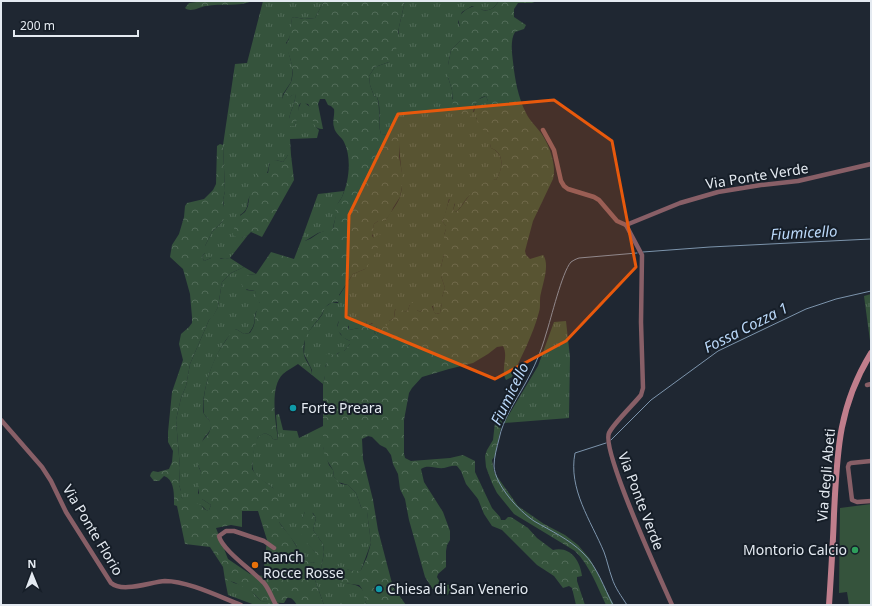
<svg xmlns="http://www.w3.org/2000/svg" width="872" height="606" font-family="'Noto Sans',sans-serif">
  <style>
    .grass { fill: url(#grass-tufts) }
    .forest { fill: url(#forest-crowns); fill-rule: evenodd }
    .pitch { fill: #35533c }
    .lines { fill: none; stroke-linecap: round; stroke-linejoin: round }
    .stream { stroke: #7c94ac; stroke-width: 1 }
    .street { stroke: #885f67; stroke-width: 4.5 }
    .secondary { stroke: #c07e8c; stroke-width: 6 }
    .marked { fill: #e8590c; fill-opacity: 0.2; stroke: #e8590c; stroke-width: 3; stroke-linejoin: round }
    .culture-dot { fill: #0f9aa8; stroke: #161e28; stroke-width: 1.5 }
    .leisure-dot { fill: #2e9e5b; stroke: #161e28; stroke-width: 1.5 }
    .food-dot { fill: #e8710a; stroke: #161e28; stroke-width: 1.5 }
    .labels { text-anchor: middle; stroke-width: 4; stroke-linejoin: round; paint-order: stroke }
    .street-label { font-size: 14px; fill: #e4eaf1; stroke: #161e28 }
    .poi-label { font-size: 14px; fill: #e4eaf1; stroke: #161e28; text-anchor: start }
    .water-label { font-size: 15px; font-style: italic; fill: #bbd9fa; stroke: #161e28 }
  </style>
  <defs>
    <pattern id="grass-tufts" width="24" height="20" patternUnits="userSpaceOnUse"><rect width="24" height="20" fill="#35533c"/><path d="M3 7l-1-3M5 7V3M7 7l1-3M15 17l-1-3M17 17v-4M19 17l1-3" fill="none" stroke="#526c59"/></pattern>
    <pattern id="forest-crowns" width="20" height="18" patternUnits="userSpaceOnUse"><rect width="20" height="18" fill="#35533c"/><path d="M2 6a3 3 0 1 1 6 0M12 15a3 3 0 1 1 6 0" fill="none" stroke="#526c59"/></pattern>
  </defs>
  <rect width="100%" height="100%" fill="#1f2732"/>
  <g class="grass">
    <path d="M263,1h61l-9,17 -11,1 -10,-2 -2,1c-1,9 0,18 -6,25l6,22v11l-1,6 -8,12 -1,5h7l2,-3 4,-3c2,12 -9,21 -5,33h4c4,-8 3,-17 7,-23h4l5,4 6,20 3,3 -2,8 -27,1 1,16h-3l-5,7 -7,-2 -7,4c0,13 -11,20 -18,30 -6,9 0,14 -11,21l2,23 6,-3 -18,23 -5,1 -7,-1h-7l-7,3 -2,-5 3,-3v-7l7,-14 11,-11 1,-17 -1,-4 2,-9 -2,-46 12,-81 12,-1z"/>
    <path d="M405,1h94c-9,12 -13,11 -27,5l-10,6 -4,10 2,5v14l-9,9 -3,15v12l4,13v9l22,13 3,-12 9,-4 2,5v3l-12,14c4,8 9,11 15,18l-1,8 1,4c14,6 12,21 5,32l-3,-1c-9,4 -16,9 -23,16 -6,5 -8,12 -14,17l-3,-2 2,-6 -6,-5 -4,16 -3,6 4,5v3l-2,6v19l-3,13v9l4,12 -3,9v6l-2,10 -4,1 -2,-2 -1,-6 -11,1v3l-2,2 -3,-2v-6h-7l-2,6 -3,2 -10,-3 -1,9 -5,3v4l-8,4 -4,5 -3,-1 3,-6 -5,-4 -5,3 -1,-2 1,-3 -8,7 -10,2v-6l-10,-3c-1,2 -2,4 -2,6 1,7 8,12 13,14v3l-6,7 -6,2 -2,2 -6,1 -5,11v9l-2,8 -11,-9v-5l-8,-16 1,-18 17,-21 3,-8 6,-4h7l2,-6 -1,-1 14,-22 12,-5 9,-30 -2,-6 2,-9 4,-3h7c5,-8 12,-16 15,-24 5,-16 -1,-38 -1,-55l-9,-7 -9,-1c-4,-12 1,-26 -4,-37l-3,-1 -4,-11 -1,-9 6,-9 14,-5 10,-30v-5z"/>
    <path d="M344,191l-2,6 -5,8v8l-3,10 -1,6 -15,4 -13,8h-4l17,-47z"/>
    <path d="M244,267l12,7 -8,1 -2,15 9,1c1,5 3,8 5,12 1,4 -2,6 -4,9 -3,8 1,11 -7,21l-5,1 -8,-5c-19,15 -34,58 -33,82 1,7 9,8 8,16 -1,6 -6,8 -8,13 -2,4 -5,19 -5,24 0,3 2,5 3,8 0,3 -2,18 -3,21l4,6 9,6 -2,5h-3l-4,-4 -17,-5 -4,-4v-6l-2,-6 1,-17 -4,-48 5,-22 5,-12 4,-22 19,-44 4,-4 5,-9 4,-25 9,-9z"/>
    <path d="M871,294v54l-7,-52z"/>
    <path d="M566,321l4,36 -1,61 -65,5 34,-57 16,-44z"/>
    <path d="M279,414l4,16 14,1 2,7 24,-12v21l6,18 4,5 1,7 7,7 7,1 8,8 5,14 6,4 4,32 -10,27 -4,2 -23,-6 12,17c9,2 16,2 19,12 1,5 -1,6 2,10h-43l-9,-25 5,-4 4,-24 -1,-8 -10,-14 3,-12 -3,-5 -8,-1 -3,7 6,25 4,4 3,4v10l-3,1 -7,-3 -7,-8 -2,-7 -17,-23 -6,-34c-6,-5 -16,-9 -19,-16 -4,-6 0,-31 5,-36 2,-1 4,-2 6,-3l6,3 2,3 5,1 -2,-25z"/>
    <path d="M225,580h4l5,3 8,2 9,6 10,10 18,2v2h-24l-27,-10z"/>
  </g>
  <g class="forest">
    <path d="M204,1h49c-15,6 -32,2 -47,5 -7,1 -15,7 -21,2l4,-5z"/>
    <path d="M324,1h81l-6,26 -2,19 -3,10 -5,6 -14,5 -6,9 1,9 4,11 3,1c4,11 0,25 4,37l13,1 4,3 1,4v14l3,17v13l-2,11 -7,11 -2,5 -6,8h-7l-4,3 -2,12 2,2 5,-4 1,1 -1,9 -4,10 -10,15 -12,5 -14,21 5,5c-5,2 -11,2 -15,4 -5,3 -5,8 -9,13 -9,12 -19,21 -16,38 2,8 8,11 8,20l-14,-11c-4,3 -11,6 -15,10 -14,13 -7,49 -5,66l-5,-1 -2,-3 -6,-3 -7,4 -4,13 -2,19 5,7 16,12 5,7 2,6 -1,21c4,7 11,12 14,19 6,9 8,17 19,22l3,-1v-10l-13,-14 -3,-13 6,-13 3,-2 3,1 5,7 -3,12 10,14 1,8 -4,24 -5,4 9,25h-27c-3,-4 -5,-8 -10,-7l-3,5c-4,0 -20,-1 -23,-2 -2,-2 -5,-6 -7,-7 -6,-5 -22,-14 -29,-14l-2,-13 -13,-20 -25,-3 -8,-38 -3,-1c0,-10 1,-25 -10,-29l-5,5h-5l-4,-5 1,-3 2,-2 5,1 11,-3 3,-7 1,-11 -5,-9v-10l4,-40 11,-32 -4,-16 2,-10 8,-7 3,-4v-6l-2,-23 -7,-25 -13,-12 2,-12 7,-11 5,-17 1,-11 2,-3 17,-4 9,-9 3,-6 1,-38 3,-2 3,1 2,46 -2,9 2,15 -2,6 -11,11 -7,14v7l-3,3 2,5 7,-3 2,-5 8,6 9,-1 14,9 -13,6 -9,9 -4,25 -5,10 -4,3 -19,44 -4,22 -5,12 -5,22 4,48 -1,17 2,6v6c5,5 11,4 18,7 5,3 4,7 10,6l2,-5 -9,-6h-3v-19l2,-8 -3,-7 -1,-9 3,-12 9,-11 2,-6 -2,-7 -5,-6c-3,-21 8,-55 20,-71 5,-6 5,-11 12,-14l8,5 6,-1c7,-11 3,-10 6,-20 1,-4 3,-5 4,-10l-4,-5 -1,-7c-6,-2 -10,1 -13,-6l1,-7 5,-3 8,-1 15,-22 23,7 7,-18c9,1 15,-8 23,-10v-3l3,-2 6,3 3,-15 -1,-7c2,-3 5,-6 7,-10 7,-15 10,-39 2,-55 -2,-5 -9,-8 -10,-15 -2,-5 1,-12 0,-18l-3,-3 -3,-1 -3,-6h-5l-2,5 5,25c-13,1 -10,-17 -15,-25l-7,-1 -2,2 -1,12 -4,9h-5c-2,-13 8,-22 6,-32l-4,2 -2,7 -4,-1 -3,-3c2,-7 6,-11 9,-17 4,-10 -1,-28 -6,-36l4,-7 3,-21 2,-1 10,2 11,-1zM242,511h16l9,29 -4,36 -13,-2 -22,-15 -12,-31 15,-3 11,2z"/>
    <path d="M499,1h38l-5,2h-14l-4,6v8l12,8 -2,4 -9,3c-5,8 -3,21 -2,30 2,18 5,35 13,51 3,7 10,13 15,20 8,11 16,33 12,46l-20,42 -8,30 1,4 4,4 13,-4c7,9 0,28 -2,38 -2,6 0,13 -2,19 -6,23 -17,43 -27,65l-6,3c-6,-11 3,-23 -3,-34l-6,1 -9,7 -15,9 -24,6 -27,8 -10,11 -3,5 -5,27v34l1,4 6,3 39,-3 13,-3 12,6v11l17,36 8,9 1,3h4l3,-3h3l17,11 9,10 16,12c17,-4 27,10 29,26l-5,1v4l8,24h-9l-4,-17 -3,-2 -6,2 -9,-12 -17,-11 -35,-35 -10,-4 -8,-12 -6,-15 -12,-15 -5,-13 -4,-5c-5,-1 -8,1 -13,2 -8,1 -16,-4 -23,1l3,13 19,30 7,19v9l-3,5 -1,6v16l-8,7 -1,3 4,7 9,1 4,4 -7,6 -4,1 -9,-5 -9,-14 -16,-57 -4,-21 -5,-10 -2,-15 -5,-10 -2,-9 -5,-7 -6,-3 -8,-8 -4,-1 -6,3 1,20 10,41 5,30 15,57 13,18h-39c-4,-6 -2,-14 -8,-20 -15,-2 -23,-2 -32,-16 9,-9 24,6 34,1l6,-13 4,-14 -4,-31 -6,-5 -5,-14 -8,-8 -10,-3 -4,-5 -1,-7 -8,-13 -2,-10v-63l2,-8 -1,-6 3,-8 -6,-2 3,-6 12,1 5,-4h3l6,-7v-3l-8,-4 -1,-3 -5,-4 3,-9 3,-6h3l5,4 1,3 -3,5 1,3 10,-2 1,-6 5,-4 3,-1 -2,7 1,2 9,-4 2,2 -4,9 3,1 6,-7 5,-2 1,-4 5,-3 2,-13 2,-2 3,1 1,6 3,2 3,-2 2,-6 2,-2h3l2,2v6l3,2 2,-2 -1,-7 2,-2c10,-3 8,8 13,13l4,-1 2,-10v-6l3,-9 -4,-12v-9l3,-13v-19l2,-6v-3l-4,-5c4,-8 5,-17 9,-24l3,-1 2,2 -3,12 3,2c5,-4 8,-10 12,-15 6,-8 14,-13 23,-19l5,2c7,-11 9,-27 -5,-32l-1,-4v-8l-3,-4 -8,-5 -3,-10 12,-13v-3l-2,-5c-12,2 -10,13 -16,21h-7l-10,-7 -1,-20 -4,-13v-12l3,-15 9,-9v-14l-2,-9c6,-8 11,-12 21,-12l3,4c8,2 13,-3 17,-9z"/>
    <path d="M288,155h3l3,25 -32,57 -11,-5c-5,6 -12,8 -18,3 0,-6 3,-10 4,-17l8,-6 3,-6 3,-21 6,-12h11l2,-12 6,-1 7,2z"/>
    <path d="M498,418h3l1,4 -7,34 -3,4 2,12 24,34 26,18 21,11 13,10 12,14 24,46h-8c-9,-19 -16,-39 -31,-54l-61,-37 -17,-21 -5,-10 -6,-16 -1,-11 2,-6 6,-10 2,-18z"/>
  </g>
  <path class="pitch" d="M871,504v101h-22l-2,-13 -8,1 1,-85z"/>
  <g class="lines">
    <g class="stream">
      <path d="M643,252l67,-5 161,-8"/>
      <path d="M611,440l40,-40 67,-49 88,-42 30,-10 35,-8"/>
      <path d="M606,443l-31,10c-7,36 16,68 29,99 3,8 5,18 8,26 3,10 10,19 15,27"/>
      <path d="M613,605c-9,-17 -16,-39 -30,-52 -14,-14 -32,-22 -49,-32 -15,-10 -39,-36 -40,-55 0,-9 3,-19 5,-27 4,-20 16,-37 26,-55 9,-16 16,-32 21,-50 5,-15 16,-62 25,-72 3,-2 5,-3 8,-4l58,-5"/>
    </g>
    <g class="street">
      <path d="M543,130l11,20 7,31 3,5 4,3 26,8 5,3 18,21 9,4 54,-22 38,-11 43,-7 37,-4 73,-17"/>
      <path d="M626,225l16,30 -1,67 2,66 -2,7c-7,9 -28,29 -32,38 -8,17 52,147 63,172"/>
      <path d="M867,385l4,-1"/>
      <path d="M1,420l41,47 9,14 15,31 45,71c12,10 39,-1 54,-2 23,0 55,16 76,24"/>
      <path d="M871,461l-20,2 -2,1 -1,3 4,33 5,2 14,-1"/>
      <path d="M274,548l-10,-7 -30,-10h-8l-7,5c3,14 34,35 45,47 5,6 8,15 12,22"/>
    </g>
    <path class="secondary" d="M829,605c2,-30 4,-61 5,-91 3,-61 4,-107 37,-161"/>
  </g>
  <path class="marked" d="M554,100l58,41 24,126 -70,74 -71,38 -149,-62 3,-102 49,-101z"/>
  <g class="culture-dot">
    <circle cx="293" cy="408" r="4"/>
    <circle cx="379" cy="589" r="4"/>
  </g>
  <circle class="leisure-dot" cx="855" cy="550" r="4"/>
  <circle class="food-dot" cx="255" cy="565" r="4"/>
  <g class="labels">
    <g class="street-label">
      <text transform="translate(757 176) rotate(-9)" y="5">Via Ponte Verde</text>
      <text transform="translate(826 475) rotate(-85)" y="5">Via degli Abeti</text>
      <text transform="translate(641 501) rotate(69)" y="5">Via Ponte Verde</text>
      <text transform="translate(93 530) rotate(59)" y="5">Via Ponte Florio</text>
    </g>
    <g class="poi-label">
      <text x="301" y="413">Forte Preara</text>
      <text x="847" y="555" text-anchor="end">Montorio Calcio</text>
      <text x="263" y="562">Ranch<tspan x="263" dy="16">Rocce Rosse</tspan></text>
      <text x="387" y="594">Chiesa di San Venerio</text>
    </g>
    <g class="water-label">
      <text transform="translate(804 233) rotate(-3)" y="5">Fiumicello</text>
      <text transform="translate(746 328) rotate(-27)" y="5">Fossa Cozza 1</text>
      <text transform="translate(510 394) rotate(-64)" y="5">Fiumicello</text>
    </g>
  </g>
  <rect width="872" height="606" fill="none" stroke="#e4eaf1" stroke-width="4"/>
  <g transform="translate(32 574) rotate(359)" stroke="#161e28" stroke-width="3" paint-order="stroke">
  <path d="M0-3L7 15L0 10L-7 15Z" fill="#e4eaf1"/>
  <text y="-6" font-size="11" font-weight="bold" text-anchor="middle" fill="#e4eaf1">N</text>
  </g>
  <path d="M14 30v6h124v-6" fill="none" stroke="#e4eaf1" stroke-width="2"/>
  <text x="20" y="30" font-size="12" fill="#e4eaf1" stroke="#161e28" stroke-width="3" paint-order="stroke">200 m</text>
</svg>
